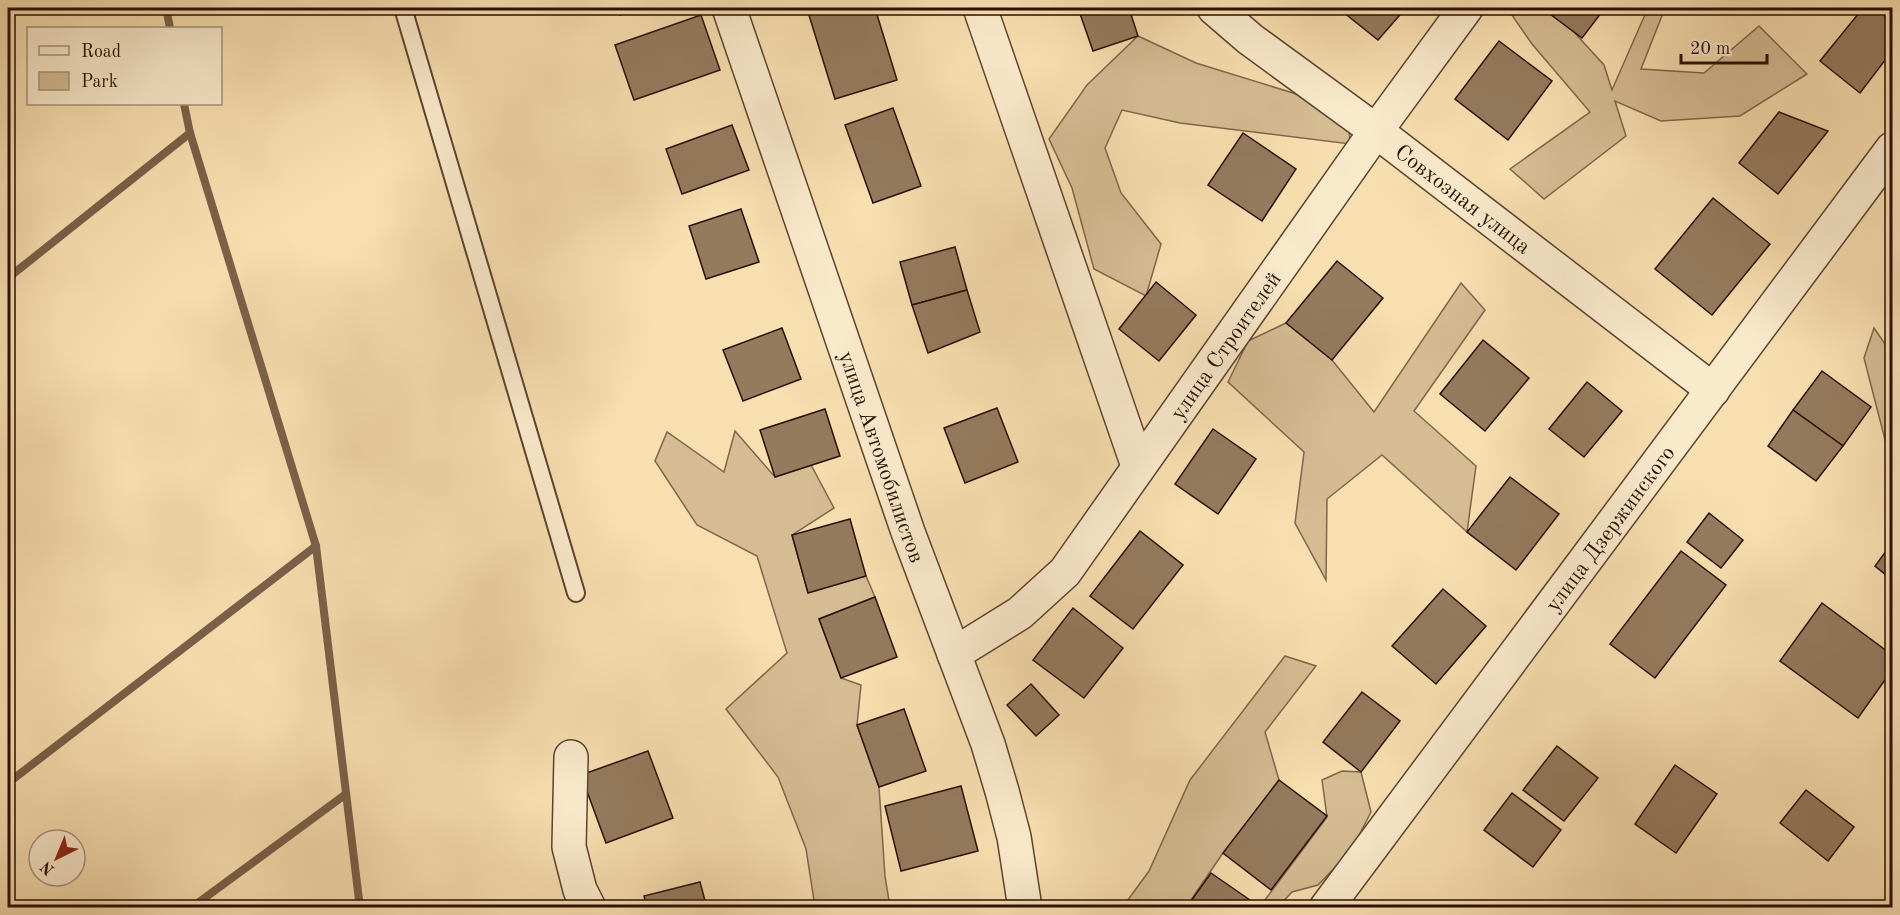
<svg xmlns="http://www.w3.org/2000/svg" width="1900" height="915" font-family="'Old Standard TT',serif">
  <style>
    .green { fill: #d5bc93; stroke: #7e664c; stroke-width: 1.5 }
    .lines { fill: none; stroke-linecap: round; stroke-linejoin: round }
    .stream { stroke: #7a6149; stroke-width: 8 }
    .building { fill: #947b5e; stroke: #280f05; stroke-width: 1.5 }
    .lane-casing { stroke: #5c4330; stroke-width: 20 }
    .street-casing { stroke: #5c4330; stroke-width: 36 }
    .lane { stroke: #faeacc; stroke-width: 16 }
    .street { stroke: #faeacc; stroke-width: 33 }
    .labels { text-anchor: middle; stroke-width: 4.5; stroke-linejoin: round; paint-order: stroke }
    .street-label { font-size: 22px; fill: #280f05; stroke: #faeacc }
  </style>
  <rect width="100%" height="100%" fill="#f8dfb0"/>
  <filter id="stains"><feTurbulence type="fractalNoise" baseFrequency=".00333" numOctaves="4"/><feColorMatrix values="0 0 0 0 .2 0 0 0 0 .09 0 0 0 0 .02 0 0 0 .5 -.17"/></filter>
  <radialGradient id="worn" r=".72"><stop offset=".6" stop-color="#630" stop-opacity="0"/><stop offset="1" stop-color="#630" stop-opacity=".3"/></radialGradient>
  <g class="green">
    <path d="M1507,8h35l31,23 31,34 8,25 35,-80 -2,-2h20l-24,61 63,4 55,-47 48,48 -67,42 -79,5 -46,-20 11,35 -82,63 -34,-30 80,-57 -58,-68z"/>
    <path d="M1138,36l58,27 152,47 2,34 -170,-21 -58,-13 -17,38 16,45 40,51 -15,52 -52,-27 -22,-81 -23,-49 38,-54z"/>
    <path d="M1461,283l24,27 -71,101 62,55 -9,66 -85,-77 -55,44 -1,81 -31,-57 9,-71 -76,-70 20,-41 38,-18 46,37 42,52z"/>
    <path d="M1874,328l18,26 -1,169 -1,-64 -26,-101z"/>
    <path d="M735,431l40,46 36,-12 23,43 -42,27 16,57 58,-16 9,21 -56,22 22,59 20,7 -4,40 22,62 6,89 5,31h-75l-9,-58 -28,-72 -52,-68 61,-56 -30,-97 -60,-31 -42,-64 12,-29 57,40z"/>
    <path d="M1285,656l31,10 -51,66 14,48 -56,73 -37,54 -64,1 27,-37 41,-91z"/>
    <path d="M1342,771l19,1 10,40 -20,39 -33,34 -26,7 -14,15 -19,1 68,-91 -5,-37z"/>
  </g>
  <g class="lines">
    <g class="stream">
      <path d="M166,8l4,20"/>
      <path d="M184,104l6,29 126,413 44,362"/>
      <path d="M8,278l182,-145"/>
      <path d="M8,783l308,-237"/>
      <path d="M191,908l155,-114"/>
    </g>
  </g>
  <g class="building">
    <path d="M618,8h24l-22,7z"/>
    <path d="M822,8h53l22,72 -62,19 -27,-87z"/>
    <path d="M1078,8h51l9,28 -45,15z"/>
    <path d="M1338,8h68l-28,32z"/>
    <path d="M1542,8h63l-23,30z"/>
    <path d="M1863,8h12l17,14v29l-32,42 -40,-32z"/>
    <path d="M701,15l19,55 -86,30 -19,-55z"/>
    <path d="M1499,41l53,40 -44,59 -53,-41z"/>
    <path d="M893,108l28,78 -48,17 -28,-78z"/>
    <path d="M1779,112l49,19 -50,63 -39,-31z"/>
    <path d="M732,125l17,45 -67,24 -16,-45z"/>
    <path d="M1243,133l53,36 -34,52 -54,-36z"/>
    <path d="M1713,198l57,46 -58,71 -57,-46z"/>
    <path d="M741,209l18,53 -53,17 -17,-53z"/>
    <path d="M955,247l12,43 -55,15 -12,-43z"/>
    <path d="M1337,261l46,37 -51,62 -46,-37z"/>
    <path d="M1156,282l40,33 -37,46 -40,-32z"/>
    <path d="M967,290l13,42 -52,21 -16,-48z"/>
    <path d="M782,328l19,51 -58,22 -20,-51z"/>
    <path d="M1483,340l46,38 -44,53 -45,-37z"/>
    <path d="M1822,371l49,36 -28,39 -50,-36z"/>
    <path d="M1587,382l35,29 -38,46 -35,-28z"/>
    <path d="M997,408l21,54 -53,21 -21,-55z"/>
    <path d="M825,409l15,47 -65,21 -15,-47z"/>
    <path d="M1793,410l50,36 -27,35 -48,-35z"/>
    <path d="M1213,429l43,30 -38,55 -43,-30z"/>
    <path d="M1510,477l49,37 -43,56 -49,-38z"/>
    <path d="M1709,513l34,27 -22,28 -34,-26z"/>
    <path d="M850,519l16,57 -58,17 -16,-58z"/>
    <path d="M1140,531l43,34 -50,64 -43,-33z"/>
    <path d="M1892,543v37l-17,-14z"/>
    <path d="M1681,551l45,34 -71,93 -45,-34z"/>
    <path d="M1443,589l43,37 -50,58 -44,-38z"/>
    <path d="M875,597l22,60 -56,21 -22,-59z"/>
    <path d="M1822,603l70,52v15l-34,48 -78,-57z"/>
    <path d="M1073,608l50,40 -39,50 -51,-38z"/>
    <path d="M1031,684l28,31 -23,21 -29,-31z"/>
    <path d="M1362,692l38,29 -39,51 -38,-30z"/>
    <path d="M904,709l22,62 -47,16 -22,-62z"/>
    <path d="M1557,746l41,32 -34,43 -41,-31z"/>
    <path d="M648,751l25,67 -67,25 -25,-68z"/>
    <path d="M1675,765l42,29 -41,59 -41,-29z"/>
    <path d="M1279,780l48,36 -56,74 -48,-37z"/>
    <path d="M961,786l17,65 -77,20 -16,-65z"/>
    <path d="M1806,790l48,37 -26,34 -48,-38z"/>
    <path d="M1512,793l49,37 -28,37 -49,-37z"/>
    <path d="M1211,873l49,34 -1,1h-73z"/>
    <path d="M700,882l7,26h-60l-3,-12z"/>
    <path d="M985,903l1,5h-33z"/>
  </g>
  <g class="lines">
    <g class="lane-casing">
      <path id="lane" d="M403,8l173,585"/>
    </g>
    <g class="street-casing">
      <g id="street">
        <path id="s1" d="M729,8l179,524 80,212 14,47 12,46 11,71"/>
        <path d="M980,8l158,458"/>
        <path id="s2" d="M1214,8l36,31 126,92 337,259"/>
        <path id="s3" d="M954,654l66,-41 45,-41 311,-441 90,-123"/>
        <path d="M571,757l-2,90 11,43 9,18"/>
        <path id="s4" d="M1326,908l566,-759"/>
      </g>
    </g>
    <use href="#lane" class="lane"/>
    <use href="#street" class="street"/>
  </g>
  <g class="labels">
    <g class="street-label">
      <text dy="8" stroke="none"><textPath href="#s2" startOffset="314">Совхозная улица</textPath></text>
      <text dy="8" stroke="none"><textPath href="#s3" startOffset="416">улица Строителей</textPath></text>
      <text dy="8" stroke="none"><textPath href="#s1" startOffset="474">улица Автомобилистов</textPath></text>
      <text dy="8" stroke="none"><textPath href="#s4" startOffset="474">улица Дзержинского</textPath></text>
    </g>
  </g>
  <rect width="1900" height="915" fill="none" stroke="#f8dfb0" stroke-width="30"/>
  <rect x="9" y="9" width="1882" height="897" fill="none" stroke="#280f05" stroke-width="3"/>
  <rect x="15" y="15" width="1870" height="885" fill="none" stroke="#280f05" stroke-width="1.5"/>
  <rect x="27" y="27" width="195" height="78" fill="#faeacc" stroke="#a6927c" stroke-width="1.5"/>
  <rect x="39" y="46" width="30" height="9" fill="#faeacc" stroke="#a6927c" stroke-width="1.5"/>
  <text x="81" y="57" font-size="18" fill="#280f05">Road</text>
  <rect x="39" y="72" width="30" height="18" fill="#d5bc93" stroke="#a6927c" stroke-width="1.5"/>
  <text x="81" y="87" font-size="18" fill="#280f05">Park</text>
  <g transform="translate(57 858) rotate(223)"><circle r="28" fill="#faeacc" stroke="#a6927c" stroke-width="1.5"/>
  <path d="M0-4.5L10 22L0 15L-10 22Z" fill="#8f2418"/>
  <text y="-9" font-size="16" font-weight="bold" text-anchor="middle" fill="#280f05">N</text>
  </g>
  <path d="M1681 54v9h86v-9" fill="none" stroke="#280f05" stroke-width="3"/>
  <text x="1690" y="54" font-size="18" fill="#280f05" stroke="#faeacc" stroke-width="4.5" paint-order="stroke">20 m</text>
  <rect width="100%" height="100%" filter="url(#stains)"/>
  <rect width="100%" height="100%" fill="url(#worn)"/>
</svg>
